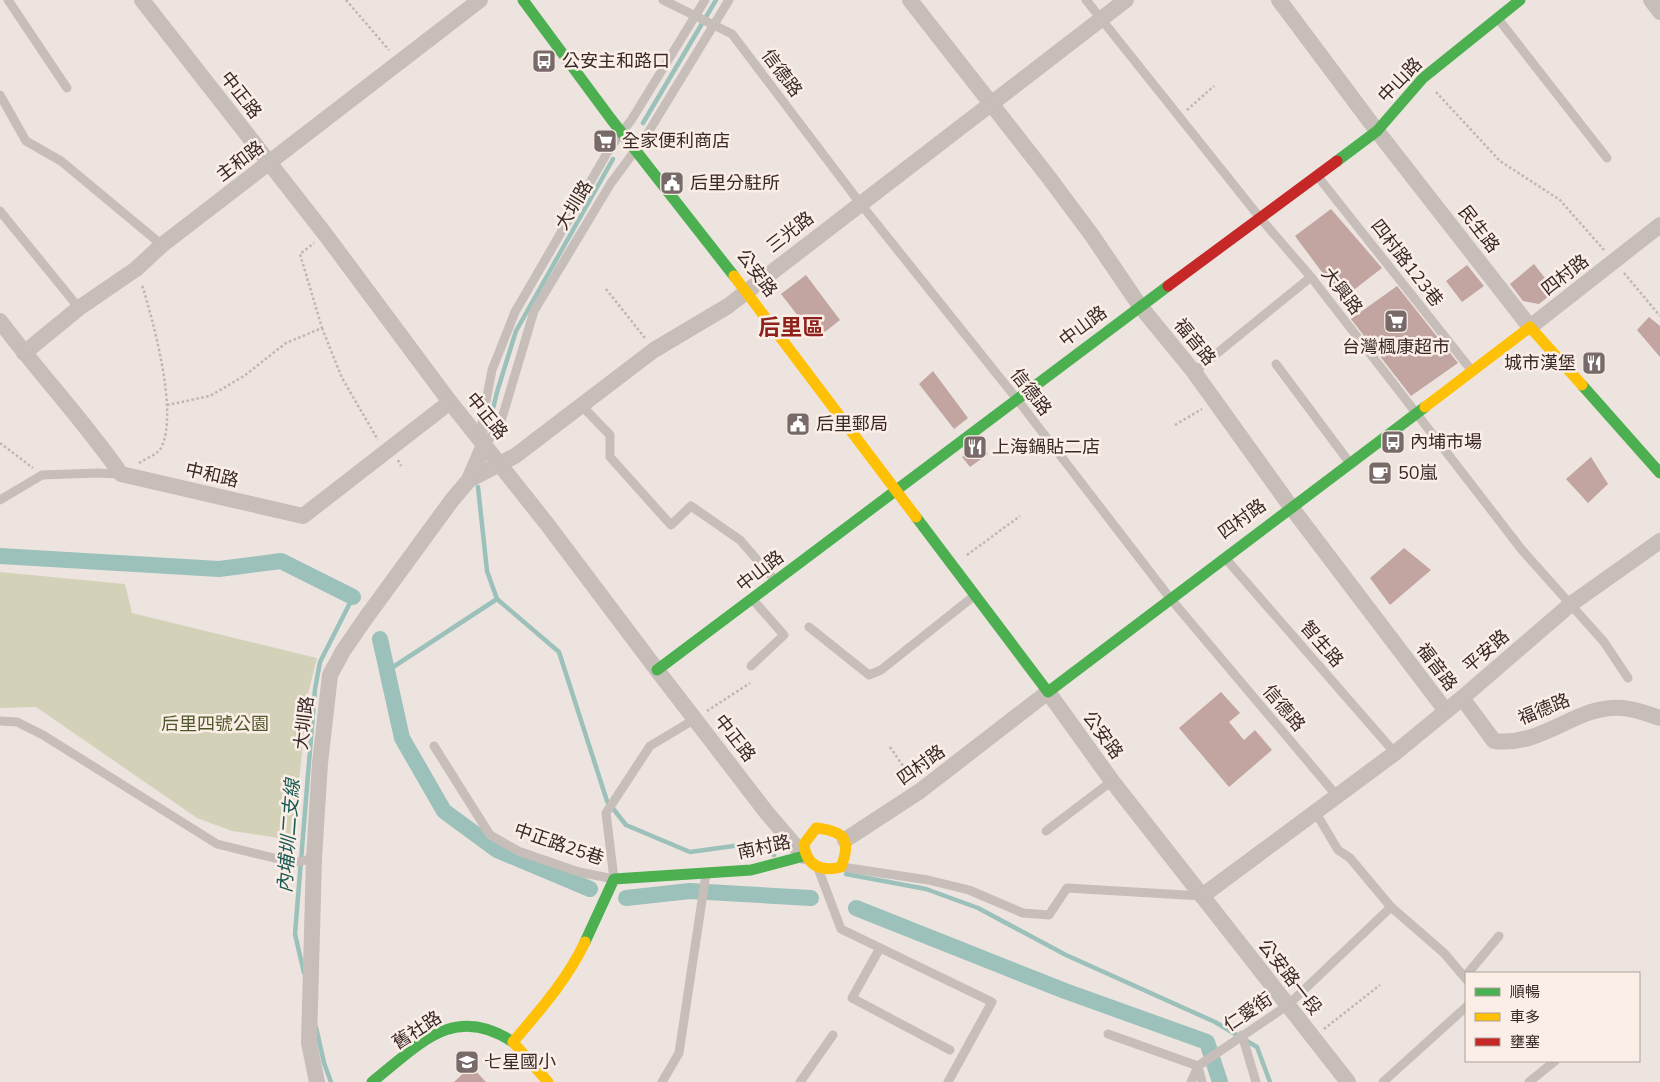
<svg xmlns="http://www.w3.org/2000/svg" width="1660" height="1082" font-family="'Nunito Sans','Noto Sans TC',sans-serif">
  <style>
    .green { fill: #d3d2b9 }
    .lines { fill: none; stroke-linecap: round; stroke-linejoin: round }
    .stream { stroke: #9bc1ba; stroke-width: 4.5 }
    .canal { stroke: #9bc1ba; stroke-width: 16 }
    .building { fill: #c2a4a1 }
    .path { stroke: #bfb5b2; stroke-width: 2.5; stroke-dasharray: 2.5 2.5; stroke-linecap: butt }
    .lane { stroke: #c7bdb9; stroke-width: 9 }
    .street { stroke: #c7bdb9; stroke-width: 16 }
    .fast { stroke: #4caf50; stroke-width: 11 }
    .slow { stroke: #ffc107; stroke-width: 11 }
    .jam { stroke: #c62828; stroke-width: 11 }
    .labels { text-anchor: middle; stroke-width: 5; stroke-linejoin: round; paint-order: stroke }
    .poi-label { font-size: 18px; fill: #382927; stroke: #fbeee7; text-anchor: start }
    .street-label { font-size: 18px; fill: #382927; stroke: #fbeee7 }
    .park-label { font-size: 18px; fill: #4f5829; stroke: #fbeee7 }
    .water-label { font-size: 19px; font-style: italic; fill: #1a5c55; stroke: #fbeee7 }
    .district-label { font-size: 22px; font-weight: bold; fill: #8c221b; stroke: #fbeee7 }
  </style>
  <rect width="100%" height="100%" fill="#ede4e0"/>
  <path class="green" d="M0,572l125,12 7,29 185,45 -9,36 -15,146 -61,-9 -35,-13 -161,-111 -36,1z"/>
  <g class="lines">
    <g class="stream">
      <path d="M643,123l73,-123"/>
      <path d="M490,421l7,-29 19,-61 97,-172"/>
      <path d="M478,487l9,84 10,28 62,53 48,149 19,24 64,27 58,-8 26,11"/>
      <path d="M387,671l110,-72"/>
      <path d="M846,874l80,15 52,19 88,47 149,67 42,25 13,35"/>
      <path d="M304,973l-9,-39 20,-245 5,-27 33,-65"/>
      <path d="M316,1027l8,36 7,19"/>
    </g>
    <g class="canal">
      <path d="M0,556l219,13 62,-8 72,36"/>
      <path d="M380,639l22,99 42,73 53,39 93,39"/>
      <path d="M626,898l64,-7 121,7"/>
      <path d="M856,908l209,83 142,51 13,40"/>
    </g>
  </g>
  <g class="building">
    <path d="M1331,209l51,59 -40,31 -47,-63z"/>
    <path d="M1534,264l21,27 -16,13 -16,-3 -13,-17z"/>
    <path d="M1467,265l17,21 -22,16 -16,-21z"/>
    <path d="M806,275l34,45 -24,19 -35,-45z"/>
    <path d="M1397,286l61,77 -47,33 -60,-77z"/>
    <path d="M1649,317l11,9v31l-23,-27z"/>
    <path d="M933,371l35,47 -14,11 -35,-45z"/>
    <path d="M980,444l8,10 -18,13 -8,-10z"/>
    <path d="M1591,457l17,27 -20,19 -22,-24z"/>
    <path d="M1404,548l27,22 -41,35 -20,-27z"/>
    <path d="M1221,692l19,21 -11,9 15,18 11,-10 17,20 -43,37 -50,-59z"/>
    <path d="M471,1066l15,16h-32z"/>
  </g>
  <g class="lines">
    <g class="path">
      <path d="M346,0l43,50"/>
      <path d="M1436,92l64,69 60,39 44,50"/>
      <path d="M1187,110l27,-24"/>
      <path d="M1624,273l36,43"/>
      <path d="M606,289l39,49"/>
      <path d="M322,328l20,50 36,62"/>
      <path d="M167,405l43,-9 34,-20 42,-33 36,-15 -22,-74 14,-11"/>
      <path d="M1175,425l27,-16"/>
      <path d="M0,443l33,25"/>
      <path d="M398,460l3,6"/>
      <path d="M139,463c6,-4 19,-9 22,-15 18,-34 -8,-128 -19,-163"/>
      <path d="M967,555l53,-39"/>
      <path d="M707,711l43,-28"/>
      <path d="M890,747l22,32"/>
      <path d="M1324,1029l56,-44"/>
    </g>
    <g class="lane">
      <path d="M8,0l59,88"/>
      <path d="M663,0l69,34 128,169 156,195 154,200 167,198"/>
      <path d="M1086,0l175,219 50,58 211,273 82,92 24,36"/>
      <path d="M1499,20l108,138"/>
      <path d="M0,95l26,46 35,20 101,84"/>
      <path d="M1319,178l153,193"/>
      <path d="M0,211l79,97"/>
      <path d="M1276,364l73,98"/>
      <path d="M1194,372l117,-95"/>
      <path d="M581,405l29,30v22l61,68 20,-19 49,34 34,39"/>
      <path d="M484,442l-2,-20 10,-52 23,-58 95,-164 22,-29 73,-119"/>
      <path d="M484,445l15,-17 35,-117 77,-128 35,-47 83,-136"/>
      <path d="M0,500l42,-25 55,-2 24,1"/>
      <path d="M1226,559l169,194"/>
      <path d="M809,627l60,48 12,-5 93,-74"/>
      <path d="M751,666l33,-31 -31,-35"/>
      <path d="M0,721l17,1 26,13 174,109 57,14 24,4 16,-4"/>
      <path d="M434,746l56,89 28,16 61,21 35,7 -8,-66 44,-67 45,-27"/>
      <path d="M1316,813l22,37 12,8 41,49 53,46 22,26"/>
      <path d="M1046,831l66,-50"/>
      <path d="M842,867l86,13 41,10 54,23 26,2 18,-27 135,8"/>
      <path d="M819,871l22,58 151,73 -44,80"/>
      <path d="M880,948l-28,50 98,52"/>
      <path d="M1468,973l31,-37"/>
      <path d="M1108,1034l90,32 4,16"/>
      <path d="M1242,1035l14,47"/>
      <path d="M662,1082l17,-29 27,-179"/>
      <path d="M800,1082l33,-47"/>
      <path d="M1191,1082l7,-16 90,-61 103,-98"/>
      <path d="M1383,1082l83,-75"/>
      <path d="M1529,1082l26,-21"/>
    </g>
    <g class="street">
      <path d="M142,0l183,234 125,168 97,122 110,146 110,143 37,43"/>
      <path d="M910,0l137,175 44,59 49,72 54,66 97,135 155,204"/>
      <path d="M1279,0l98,131 153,196 130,-102"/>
      <path d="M1651,0l9,12"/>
      <path d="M0,321c39,52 84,100 121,153l182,42 147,-114"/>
      <path d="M24,353l55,-45 57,-39 26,-24 318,-245"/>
      <path d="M469,480l46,-24 139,-106 74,-44 398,-306"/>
      <path d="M1462,698l32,43c51,6 82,-37 129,-33 12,1 25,6 37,10"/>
      <path d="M845,840l75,-49 128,-99 64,89 236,301"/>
      <path d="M1202,896l193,-143 67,-55 109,-94 89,-63"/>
      <path d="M317,1082l-8,-39 5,-185 6,-95 10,-88 13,-24 22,-32 87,-119 17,-20 15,-35"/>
    </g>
    <g class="fast">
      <path d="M523,0l88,119 123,157"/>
      <path d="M1337,161l40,-30 46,-53 97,-78"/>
      <path d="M1582,385l78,88"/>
      <path d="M916,517l132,175 377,-285"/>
      <path d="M657,670l511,-384"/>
      <path d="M585,942l29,-63 137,-9 53,-14"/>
      <path d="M372,1082c46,-36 81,-80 141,-40"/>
    </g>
    <g class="slow">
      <path d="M734,276l182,241"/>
      <path d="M1425,407l105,-80 52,58"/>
      <path d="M816,828c28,3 36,11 25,39 -20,5 -35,-1 -37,-23z"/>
      <path d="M548,1082l-35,-40c27,-32 54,-62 72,-100"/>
    </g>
    <path class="jam" d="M1168,286l169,-125"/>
  </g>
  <defs>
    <g id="bus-square" transform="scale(1.25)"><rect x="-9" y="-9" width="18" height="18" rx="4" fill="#776a68" stroke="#fbeee7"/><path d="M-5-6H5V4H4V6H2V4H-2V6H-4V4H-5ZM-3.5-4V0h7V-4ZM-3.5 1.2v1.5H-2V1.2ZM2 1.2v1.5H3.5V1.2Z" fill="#fff"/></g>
    <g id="supermarket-square" transform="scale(1.25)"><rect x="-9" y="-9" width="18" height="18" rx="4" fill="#776a68" stroke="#fbeee7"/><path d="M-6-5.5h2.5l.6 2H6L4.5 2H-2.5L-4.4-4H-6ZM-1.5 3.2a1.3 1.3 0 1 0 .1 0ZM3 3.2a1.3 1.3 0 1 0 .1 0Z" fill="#fff"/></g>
    <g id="civic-square" transform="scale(1.25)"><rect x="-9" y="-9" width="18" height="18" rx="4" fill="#776a68" stroke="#fbeee7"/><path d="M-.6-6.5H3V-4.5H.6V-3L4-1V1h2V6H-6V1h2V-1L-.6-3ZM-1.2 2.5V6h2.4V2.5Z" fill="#fff"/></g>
    <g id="restaurant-square" transform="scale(1.25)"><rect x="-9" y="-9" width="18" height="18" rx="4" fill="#776a68" stroke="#fbeee7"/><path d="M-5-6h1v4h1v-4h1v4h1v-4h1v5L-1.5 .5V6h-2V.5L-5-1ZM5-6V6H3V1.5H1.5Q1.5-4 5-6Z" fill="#fff"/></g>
    <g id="cafe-square" transform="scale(1.25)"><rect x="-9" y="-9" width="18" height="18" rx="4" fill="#776a68" stroke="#fbeee7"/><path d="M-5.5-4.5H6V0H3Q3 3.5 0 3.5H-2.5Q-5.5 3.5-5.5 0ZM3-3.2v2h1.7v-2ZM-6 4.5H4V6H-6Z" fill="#fff"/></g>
    <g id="school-square" transform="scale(1.25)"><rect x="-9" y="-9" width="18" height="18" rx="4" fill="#776a68" stroke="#fbeee7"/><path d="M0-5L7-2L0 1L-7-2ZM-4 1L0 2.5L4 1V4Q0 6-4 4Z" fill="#fff"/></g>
  </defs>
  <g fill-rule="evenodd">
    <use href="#bus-square" x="544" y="61"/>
    <use href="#supermarket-square" x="605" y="141"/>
    <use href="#civic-square" x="672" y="183"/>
    <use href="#supermarket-square" x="1396" y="321"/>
    <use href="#restaurant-square" x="1594" y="363"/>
    <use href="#civic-square" x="798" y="424"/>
    <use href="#bus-square" x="1393" y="442"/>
    <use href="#restaurant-square" x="975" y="447"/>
    <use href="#cafe-square" x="1380" y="473"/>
    <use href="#school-square" x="467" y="1062"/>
  </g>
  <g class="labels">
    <g class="poi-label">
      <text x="562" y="67">公安主和路口</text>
      <text x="622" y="147">全家便利商店</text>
      <text x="690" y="189">后里分駐所</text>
      <text x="1396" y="353" text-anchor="middle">台灣楓康超市</text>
      <text x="1576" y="369" text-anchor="end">城市漢堡</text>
      <text x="816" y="430">后里郵局</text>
      <text x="1410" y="448">內埔市場</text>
      <text x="992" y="453">上海鍋貼二店</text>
      <text x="1398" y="479">50嵐</text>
      <text x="484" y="1068">七星國小</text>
    </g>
    <g class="street-label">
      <text transform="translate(782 73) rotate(53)" y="6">信德路</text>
      <text transform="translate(1400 80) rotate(-46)" y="6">中山路</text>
      <text transform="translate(241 95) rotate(52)" y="6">中正路</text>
      <text transform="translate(240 161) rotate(-37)" y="6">主和路</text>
      <text transform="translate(574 205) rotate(-59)" y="6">大圳路</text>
      <text transform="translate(1479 229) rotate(52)" y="6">民生路</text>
      <text transform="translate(790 232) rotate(-38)" y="6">三光路</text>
      <text transform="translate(1407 263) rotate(52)" y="6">四村路123巷</text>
      <text transform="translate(757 273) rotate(53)" y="6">公安路</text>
      <text transform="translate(1565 275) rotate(-38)" y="6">四村路</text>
      <text transform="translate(1342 291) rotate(52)" y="6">大興路</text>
      <text transform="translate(1083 326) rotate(-37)" y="6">中山路</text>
      <text transform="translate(1195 342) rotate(51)" y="6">福音路</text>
      <text transform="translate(1031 392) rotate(52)" y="6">信德路</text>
      <text transform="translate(487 416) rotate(51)" y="6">中正路</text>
      <text transform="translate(212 475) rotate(13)" y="6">中和路</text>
      <text transform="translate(1242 519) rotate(-36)" y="6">四村路</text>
      <text transform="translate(760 571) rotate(-38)" y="6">中山路</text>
      <text transform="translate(1322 644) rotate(49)" y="6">智生路</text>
      <text transform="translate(1486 651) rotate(-41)" y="6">平安路</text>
      <text transform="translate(1437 667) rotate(53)" y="6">福音路</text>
      <text transform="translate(1284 708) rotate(50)" y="6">信德路</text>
      <text transform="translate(1544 709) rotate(-22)" y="6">福德路</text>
      <text transform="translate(304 723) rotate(-83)" y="6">大圳路</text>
      <text transform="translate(1103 735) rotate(54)" y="6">公安路</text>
      <text transform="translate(735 738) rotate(52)" y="6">中正路</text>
      <text transform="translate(921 765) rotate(-36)" y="6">四村路</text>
      <text transform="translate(559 844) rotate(19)" y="6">中正路25巷</text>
      <text transform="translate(764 847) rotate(-12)" y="6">南村路</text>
      <text transform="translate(1290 977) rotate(52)" y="6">公安路一段</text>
      <text transform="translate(1248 1012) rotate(-34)" y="6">仁愛街</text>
      <text transform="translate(417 1030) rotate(-33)" y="6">舊社路</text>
    </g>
    <g class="park-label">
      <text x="215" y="730">后里四號公園</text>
    </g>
    <g class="water-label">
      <text transform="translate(288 836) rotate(-86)" y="7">內埔圳二支線</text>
    </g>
    <g class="district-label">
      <text x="791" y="335">后里區</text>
    </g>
  </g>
  <rect x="1465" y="972" width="175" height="90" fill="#fbeee7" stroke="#ad9f9a"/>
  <rect x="1475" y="988" width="25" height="8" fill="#4caf50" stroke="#ad9f9a"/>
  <text x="1510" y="997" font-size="15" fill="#382927">順暢</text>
  <rect x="1475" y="1013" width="25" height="8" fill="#ffc107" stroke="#ad9f9a"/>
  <text x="1510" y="1022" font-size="15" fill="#382927">車多</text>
  <rect x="1475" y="1038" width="25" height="8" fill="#c62828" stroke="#ad9f9a"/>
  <text x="1510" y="1047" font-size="15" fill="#382927">壅塞</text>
</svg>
